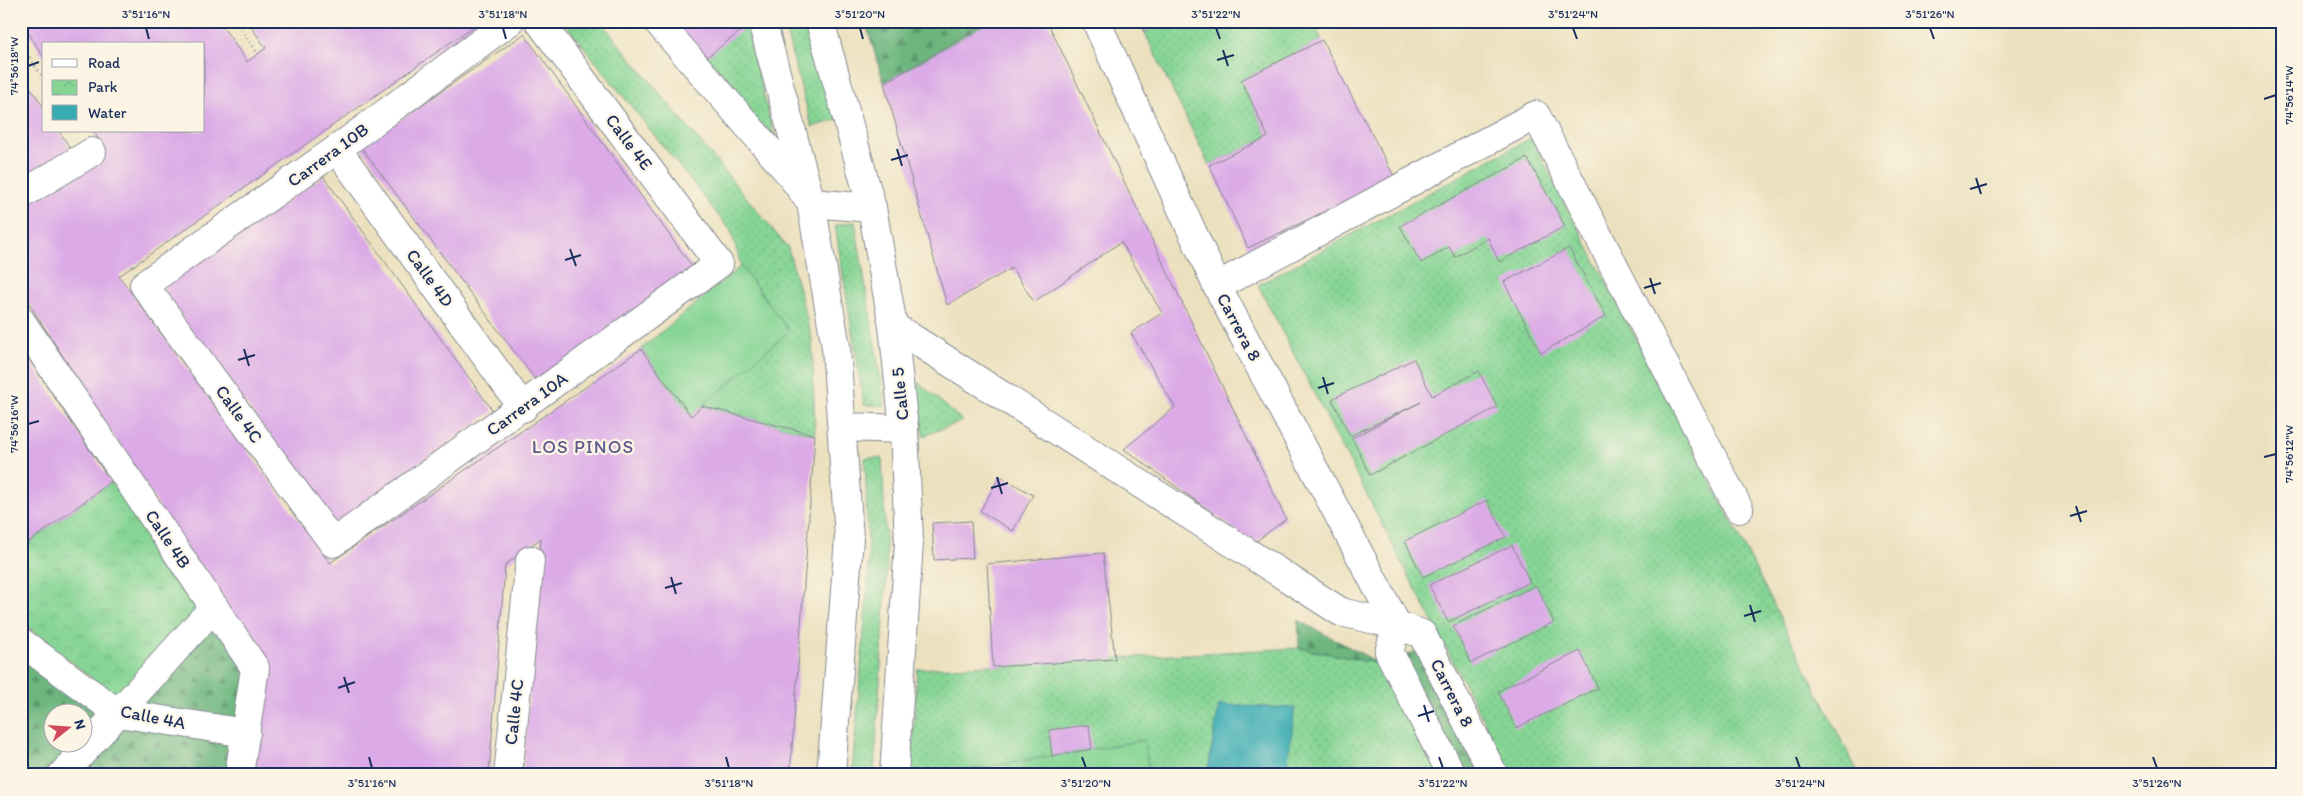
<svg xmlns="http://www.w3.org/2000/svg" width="2303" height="796" font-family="Itim,sans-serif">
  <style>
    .grass { fill: url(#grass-dots); stroke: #50827a }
    .forest { fill: url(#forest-firs); stroke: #44726e }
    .park { fill: url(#park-crowns); stroke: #50827a }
    .pitch { fill: #86d595; stroke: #50827a }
    .water { fill: #39abb2; stroke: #2a6d88 }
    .building { fill: #dbaae7 }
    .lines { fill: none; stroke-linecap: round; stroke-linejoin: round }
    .minor-casing { stroke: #84888e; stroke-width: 30 }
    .secondary-casing { stroke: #84888e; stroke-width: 30 }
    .path { stroke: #84888e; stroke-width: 3; stroke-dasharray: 1 4; stroke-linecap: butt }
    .minor { stroke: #fff; stroke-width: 28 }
    .secondary { stroke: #fff; stroke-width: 28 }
    .ticks { fill: none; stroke: #1b2f5e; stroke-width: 2 }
    .labels { text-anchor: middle; stroke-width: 4.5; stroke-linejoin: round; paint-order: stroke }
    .street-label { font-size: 18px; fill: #1b2f5e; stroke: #fcf5e5 }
    .neighbourhood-label { font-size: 19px; letter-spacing: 1px; fill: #5e5a8e; stroke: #fcf5e5 }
    .neatline { fill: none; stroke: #1b2f5e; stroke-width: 2 }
    .ticks-label { font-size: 12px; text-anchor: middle; fill: #1b2f5e }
  </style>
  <defs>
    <pattern id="grass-dots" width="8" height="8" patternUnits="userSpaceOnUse" patternTransform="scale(1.25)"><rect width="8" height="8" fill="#86d595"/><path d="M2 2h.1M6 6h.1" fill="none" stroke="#73b783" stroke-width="1.8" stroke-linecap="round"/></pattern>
    <pattern id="forest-firs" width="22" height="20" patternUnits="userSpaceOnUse" patternTransform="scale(1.25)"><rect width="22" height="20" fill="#6cb67e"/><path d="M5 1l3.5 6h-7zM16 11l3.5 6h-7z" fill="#58946a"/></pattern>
    <pattern id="park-crowns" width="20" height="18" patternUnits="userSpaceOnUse" patternTransform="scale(1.25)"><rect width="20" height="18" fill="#86d595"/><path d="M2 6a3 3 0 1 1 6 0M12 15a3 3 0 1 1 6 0" fill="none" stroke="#73b783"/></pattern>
  </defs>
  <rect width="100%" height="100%" fill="#fcf5e5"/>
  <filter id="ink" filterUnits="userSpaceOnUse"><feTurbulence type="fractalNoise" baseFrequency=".02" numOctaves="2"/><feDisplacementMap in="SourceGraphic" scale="10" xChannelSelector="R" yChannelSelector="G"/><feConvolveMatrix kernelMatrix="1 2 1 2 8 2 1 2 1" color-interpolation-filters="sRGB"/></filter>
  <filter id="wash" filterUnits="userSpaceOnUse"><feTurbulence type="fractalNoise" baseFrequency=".0096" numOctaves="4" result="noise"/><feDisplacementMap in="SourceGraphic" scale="20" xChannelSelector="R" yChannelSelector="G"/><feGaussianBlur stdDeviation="1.12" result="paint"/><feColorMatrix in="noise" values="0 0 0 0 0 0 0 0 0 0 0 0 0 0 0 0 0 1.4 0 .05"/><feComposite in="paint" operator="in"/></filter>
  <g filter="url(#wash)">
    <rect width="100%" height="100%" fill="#ece1bf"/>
    <g class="grass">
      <path d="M563,21h37l188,227 24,91 3,96 -113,-29 87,-75 -48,-65 -10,-35z"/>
      <path d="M739,21h6l33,130 -76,-90z"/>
      <path d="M783,21h29l28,98 -28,8z"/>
      <path d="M1139,21h174l9,19 -80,40 26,57 -59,28z"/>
      <path d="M1531,138l203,388 125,249h-347l-254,-490z"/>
      <path d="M855,222l30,184 -21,-1 -29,-180z"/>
      <path d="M918,382l45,39 -40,15z"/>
      <path d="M865,458h17l5,112 -13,205h-22l17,-204z"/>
      <path d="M1299,648l82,16 57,111h-527l6,-106z"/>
    </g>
    <g class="forest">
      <path d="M865,21h126l-107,62z"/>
      <path d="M212,618l37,51 -12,56 -106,-17z"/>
      <path d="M1298,620l83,44 -82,-16z"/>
      <path d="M1418,650l67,125h-22l-62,-117z"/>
      <path d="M21,654l87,61 -25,28 -1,-29h-30v30h30l-28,31h-33z"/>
      <path d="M120,721l116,16 -4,38h-161z"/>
    </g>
    <path class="park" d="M111,482l90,125 -83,92 -97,-77v-74z"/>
    <g class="pitch">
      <path d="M741,266l48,65 -98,85 -50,-67z"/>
      <path d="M1144,740l6,35h-191v-3z"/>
    </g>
    <path class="water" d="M1219,705l76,3 -9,67h-79z"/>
    <g id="blocks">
      <g class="building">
        <path d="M21,21h198l28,41 19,-14 -19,-27h234l-362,255 211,287 311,-214 50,67 11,-10 113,29 -25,340h-267l18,-237 -36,27 -16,210h-240l18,-110 -63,-88 -183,-286v-85l85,-55 -13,-20h111v-87h-160v14z"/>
        <path d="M669,21h70l3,9 -40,31z"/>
        <path d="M991,21h56l239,498 -32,24 -130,-94 51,-42 -44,-74 31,-20 -41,-71 -87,60 -22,-34 -65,37 -63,-222z"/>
        <path d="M1139,21h26l-21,11z"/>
        <path d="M524,34l170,235 -157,113 -176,-235z"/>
        <path d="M1322,40l73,138 -147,70 -39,-83 59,-28 -27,-57z"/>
        <path d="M21,73l23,35v23h15l13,20 -51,30z"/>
        <path d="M1527,158l38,68 -66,36 -11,-24 -33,19 -6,-10 -28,16 -21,-37z"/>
        <path d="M323,176l170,235 -157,113 -176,-235z"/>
        <path d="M1569,248l37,68 -65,37 -37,-71z"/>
        <path d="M21,347l90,135 -90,66z"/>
        <path d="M1414,359l18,37 47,-25 18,36 -127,68 -18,-37 69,-36 -71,34 -18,-37z"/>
        <path d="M1000,476l33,19 -20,36 -33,-20z"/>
        <path d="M1487,500l19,37 -83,40 -18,-36z"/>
        <path d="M971,521l2,37 -39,2 -2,-37z"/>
        <path d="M1512,545l18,37 -82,40 -19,-37z"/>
        <path d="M1103,553l12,106 -122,8 -6,-103z"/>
        <path d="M1536,585l18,37 -83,41 -18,-37z"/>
        <path d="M1580,651l18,37 -82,40 -18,-37z"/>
        <path d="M1089,725l3,24 -40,7 -3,-26z"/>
      </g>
    </g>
  </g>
  <g filter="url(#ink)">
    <use href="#blocks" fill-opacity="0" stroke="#84888e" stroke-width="1"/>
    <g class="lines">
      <g class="minor-casing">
        <g id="minor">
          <path d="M510,21l-173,128 -193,136 189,258 386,-279 -180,-243"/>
          <path d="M657,21l132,152 22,30 61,5"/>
          <path d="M1096,21l121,265 180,339 -8,27 63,123"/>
          <path d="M337,149l186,259"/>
          <path d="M21,195l71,-43"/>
          <path d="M1217,286l319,-171 203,394"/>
          <path d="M21,321l234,347 -16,107"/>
          <path d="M893,326l448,286 56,13 25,9 72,141"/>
          <path d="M843,427l61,2"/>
          <path d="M21,642l97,71 128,20"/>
          <path d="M62,775l152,-168"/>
          <path d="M508,775l22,-215"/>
        </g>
      </g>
      <g class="secondary-casing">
        <g id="secondary">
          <path d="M762,21l49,182 25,144 13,191 -18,237"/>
          <path d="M820,21l52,187 21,118 11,103 5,113 -15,233"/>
        </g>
      </g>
      <g class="path">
        <path d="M236,21l20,30"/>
        <path d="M21,45l23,34"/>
      </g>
      <use href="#minor" class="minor"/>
      <use href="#secondary" class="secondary"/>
    </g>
  </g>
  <path class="ticks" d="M146,28l3,11M503,28l3,11M860,28l3,11M1216,28l4,11M1573,28l4,11M1930,28l4,11M1223,50l5,16M1217,60l17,-5M28,66l11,-4M2264,99l12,-4M897,149l5,17M891,160l17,-5M1976,178l5,16M1970,189l17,-5M570,249l6,17M565,260l16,-5M1650,278l5,16M1644,288l17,-5M244,349l5,17M238,360l17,-5M1323,377l5,17M1318,388l16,-5M28,424l11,-3M2264,457l12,-3M997,477l5,17M991,488l17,-5M2076,506l5,16M2070,516l17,-5M671,577l5,17M665,588l17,-5M1750,605l5,17M1744,616l17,-5M344,677l5,16M338,688l17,-6M1424,705l5,17M1418,716l16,-5M369,757l3,11M726,757l3,11M1082,757l4,11M1439,757l4,11M1796,757l4,11M2153,757l4,11"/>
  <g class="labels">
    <g class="street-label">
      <text transform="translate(629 142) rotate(53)" y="6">Calle 4E</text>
      <text transform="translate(328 155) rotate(-36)" y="6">Carrera 10B</text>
      <text transform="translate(430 278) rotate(54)" y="6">Calle 4D</text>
      <text transform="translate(1239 327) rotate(62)" y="6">Carrera 8</text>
      <text transform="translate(900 394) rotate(-96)" y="6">Calle 5</text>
      <text transform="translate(527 404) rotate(-36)" y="6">Carrera 10A</text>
      <text transform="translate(239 414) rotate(54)" y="6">Calle 4C</text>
      <text transform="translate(168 539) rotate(56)" y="6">Calle 4B</text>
      <text transform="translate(1452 693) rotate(63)" y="6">Carrera 8</text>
      <text transform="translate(514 712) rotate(-84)" y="6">Calle 4C</text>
      <text transform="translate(153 717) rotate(11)" y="6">Calle 4A</text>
    </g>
    <g class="neighbourhood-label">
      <text x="583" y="453">LOS PINOS</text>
    </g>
  </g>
  <rect width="2303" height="796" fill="none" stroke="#fcf5e5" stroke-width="55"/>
  <rect x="42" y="42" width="162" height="90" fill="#fcf5e5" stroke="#a2a6af"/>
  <rect x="52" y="59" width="25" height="8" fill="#ffffff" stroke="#a2a6af"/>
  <text x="88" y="68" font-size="15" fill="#1b2f5e">Road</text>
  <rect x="52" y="80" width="25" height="15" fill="url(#park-crowns)" stroke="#a2a6af"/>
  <text x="88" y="92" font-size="15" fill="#1b2f5e">Park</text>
  <rect x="52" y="105" width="25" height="15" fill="#39abb2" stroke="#a2a6af"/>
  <text x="88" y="118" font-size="15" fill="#1b2f5e">Water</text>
  <g transform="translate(68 728) rotate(73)"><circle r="24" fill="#fcf5e5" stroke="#a2a6af"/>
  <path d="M0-4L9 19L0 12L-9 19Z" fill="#d1495b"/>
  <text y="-8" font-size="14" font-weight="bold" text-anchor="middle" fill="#1b2f5e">N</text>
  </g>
  <rect x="28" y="28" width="2248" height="740" class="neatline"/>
  <g class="ticks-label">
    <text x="146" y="18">3°51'16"N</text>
    <text x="503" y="18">3°51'18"N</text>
    <text x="860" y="18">3°51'20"N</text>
    <text x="1216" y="18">3°51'22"N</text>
    <text x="1573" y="18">3°51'24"N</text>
    <text x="1930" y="18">3°51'26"N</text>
    <text transform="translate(14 66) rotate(-90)" y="4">74°56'18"W</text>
    <text transform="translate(2289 95) rotate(-90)" y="4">74°56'14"W</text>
    <text transform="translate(14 424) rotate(-90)" y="4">74°56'16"W</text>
    <text transform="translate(2289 454) rotate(-90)" y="4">74°56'12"W</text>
    <text x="372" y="787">3°51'16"N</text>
    <text x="729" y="787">3°51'18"N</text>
    <text x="1086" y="787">3°51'20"N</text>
    <text x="1443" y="787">3°51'22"N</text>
    <text x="1800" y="787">3°51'24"N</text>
    <text x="2157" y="787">3°51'26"N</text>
  </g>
</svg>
